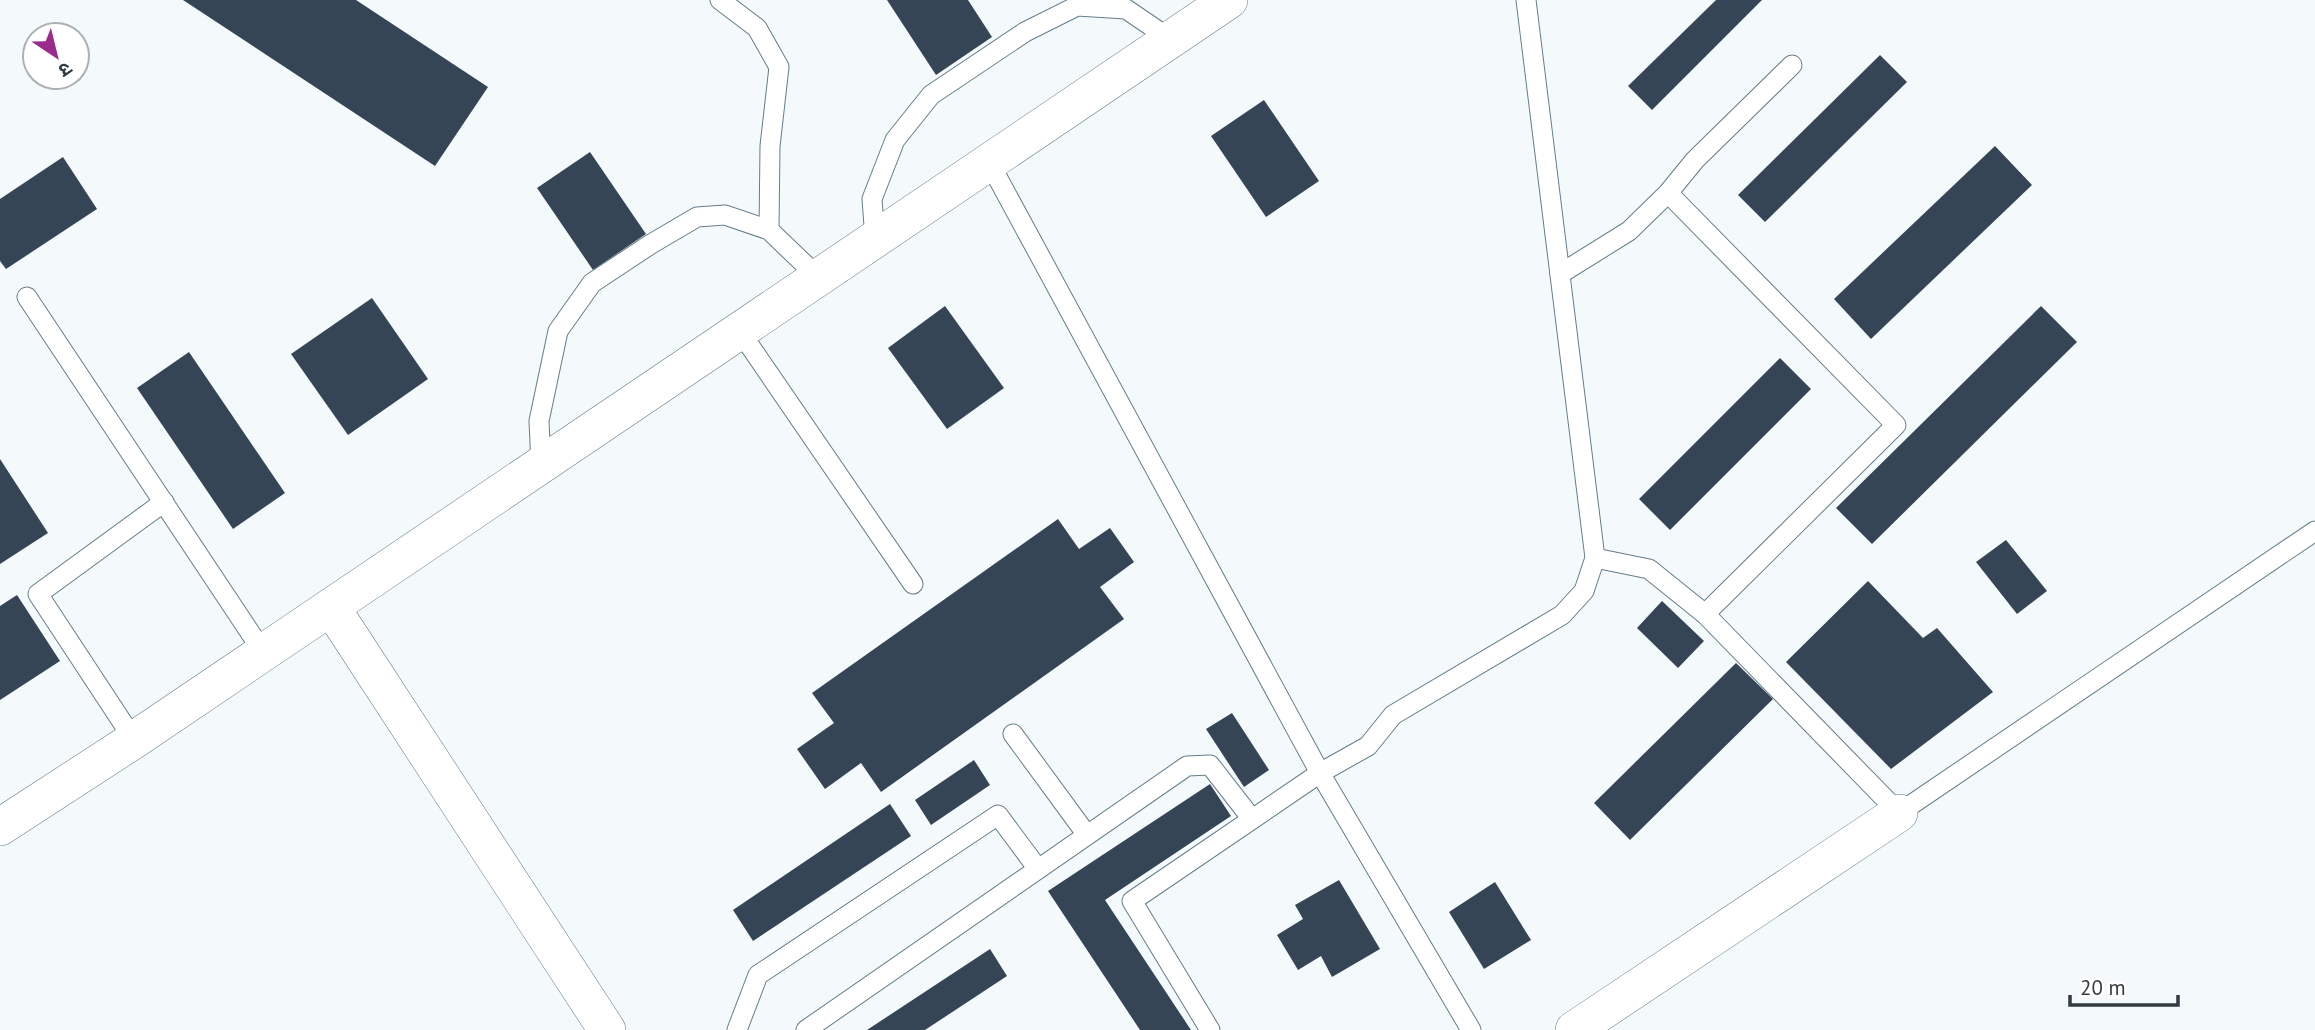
<svg xmlns="http://www.w3.org/2000/svg" width="2315" height="1030" font-family="'PT Sans','Noto Sans Devanagari',sans-serif">
  <style>
    .building { fill: #364556 }
    .lines { fill: none; stroke-linecap: round; stroke-linejoin: round }
    .lane-casing { stroke: #657d8a; stroke-width: 21 }
    .street-casing { stroke: #657d8a; stroke-width: 38 }
    .lane { stroke: #fff; stroke-width: 19 }
    .street { stroke: #fff; stroke-width: 37 }
  </style>
  <rect width="100%" height="100%" fill="#f4f9fc"/>
  <g class="building">
    <path d="M183,0h173l132,87 -53,79z"/>
    <path d="M887,0h81l24,37 -56,38z"/>
    <path d="M1716,0h46l-110,110 -24,-24z"/>
    <path d="M1880,55l27,27 -142,140 -27,-27z"/>
    <path d="M1264,100l55,81 -53,36 -55,-81z"/>
    <path d="M1995,146l37,39 -161,154 -37,-40z"/>
    <path d="M590,152l56,82 -53,36 -56,-82z"/>
    <path d="M63,157l34,52 -91,60 -6,-8v-62z"/>
    <path d="M372,298l56,81 -80,56 -57,-81z"/>
    <path d="M945,306l59,82 -57,41 -59,-81z"/>
    <path d="M2041,306l36,36 -205,202 -36,-36z"/>
    <path d="M189,352l96,141 -52,36 -96,-141z"/>
    <path d="M1780,358l31,31 -141,141 -31,-31z"/>
    <path d="M0,459l48,74 -48,31z"/>
    <path d="M1058,519l21,30 31,-21 24,34 -34,25 24,32 -243,173 -20,-29 -36,26 -28,-40 37,-26 -22,-30z"/>
    <path d="M2006,540l41,51 -30,23 -41,-52z"/>
    <path d="M1868,581l55,57 14,-10 56,64 -102,77 -105,-107z"/>
    <path d="M17,595l43,66 -60,39v-94z"/>
    <path d="M1662,601l42,40 -26,27 -41,-40z"/>
    <path d="M1736,663l37,36 -143,141 -36,-37z"/>
    <path d="M1232,713l37,57 -25,17 -38,-58z"/>
    <path d="M974,760l16,25 -59,40 -16,-25z"/>
    <path d="M1210,784l21,32 -126,84 86,130h-51l-92,-139z"/>
    <path d="M890,804l21,32 -158,105 -20,-31z"/>
    <path d="M1339,880l41,69 -48,28 -11,-21 -23,14 -21,-35 26,-16 -8,-14z"/>
    <path d="M1495,882l36,58 -47,29 -35,-57z"/>
    <path d="M990,949l17,27 -82,54h-58z"/>
  </g>
  <g class="lines">
    <g class="lane-casing">
      <g id="lane">
        <path d="M720,0l37,28 22,39 -9,79 -1,84"/>
        <path d="M989,162l331,611 151,257"/>
        <path d="M1668,193l228,232 -191,189"/>
        <path d="M875,239l-3,-40 23,-59 36,-45 94,-63 52,-26 49,3 44,30"/>
        <path d="M1560,274l69,-43 39,-38 27,-33 97,-95"/>
        <path d="M27,297l236,355"/>
        <path d="M739,330l174,254"/>
        <path d="M541,465l-2,-44 19,-90 34,-48 59,-39 46,-27 28,-2 44,15 49,47"/>
        <path d="M1595,558l54,11 56,45 194,199 416,-282"/>
        <path d="M1013,734l74,101"/>
        <path d="M134,740l-96,-146 126,-92"/>
        <path d="M737,1030l21,-55 240,-160 40,54"/>
        <path d="M806,1030l381,-264 23,-1 42,54"/>
        <path d="M1210,1030l-78,-129 188,-128 48,-27 25,-31 169,-100 22,-24 11,-33 -69,-558"/>
      </g>
    </g>
    <g class="street-casing">
      <g id="street">
        <path d="M331,607l276,423"/>
        <path d="M0,827l134,-87 1095,-740"/>
        <path d="M1574,1030l325,-217"/>
      </g>
    </g>
    <use href="#lane" class="lane"/>
    <use href="#street" class="street"/>
  </g>
  <g transform="translate(56 56) rotate(145)"><circle r="33" fill="#ffffff" stroke="#adb1b3" stroke-width="2"/>
  <path d="M0-5L12 26L0 18L-12 26Z" fill="#9a2b8a"/>
  <text y="-10" font-size="19" font-weight="bold" text-anchor="middle" fill="#313b41">उ</text>
  </g>
  <path d="M2070 995v10h108v-10" fill="none" stroke="#313b41" stroke-width="3.5"/>
  <text x="2080" y="995" font-size="21" fill="#313b41" stroke="#ffffff" stroke-width="5" paint-order="stroke">20 m</text>
</svg>
